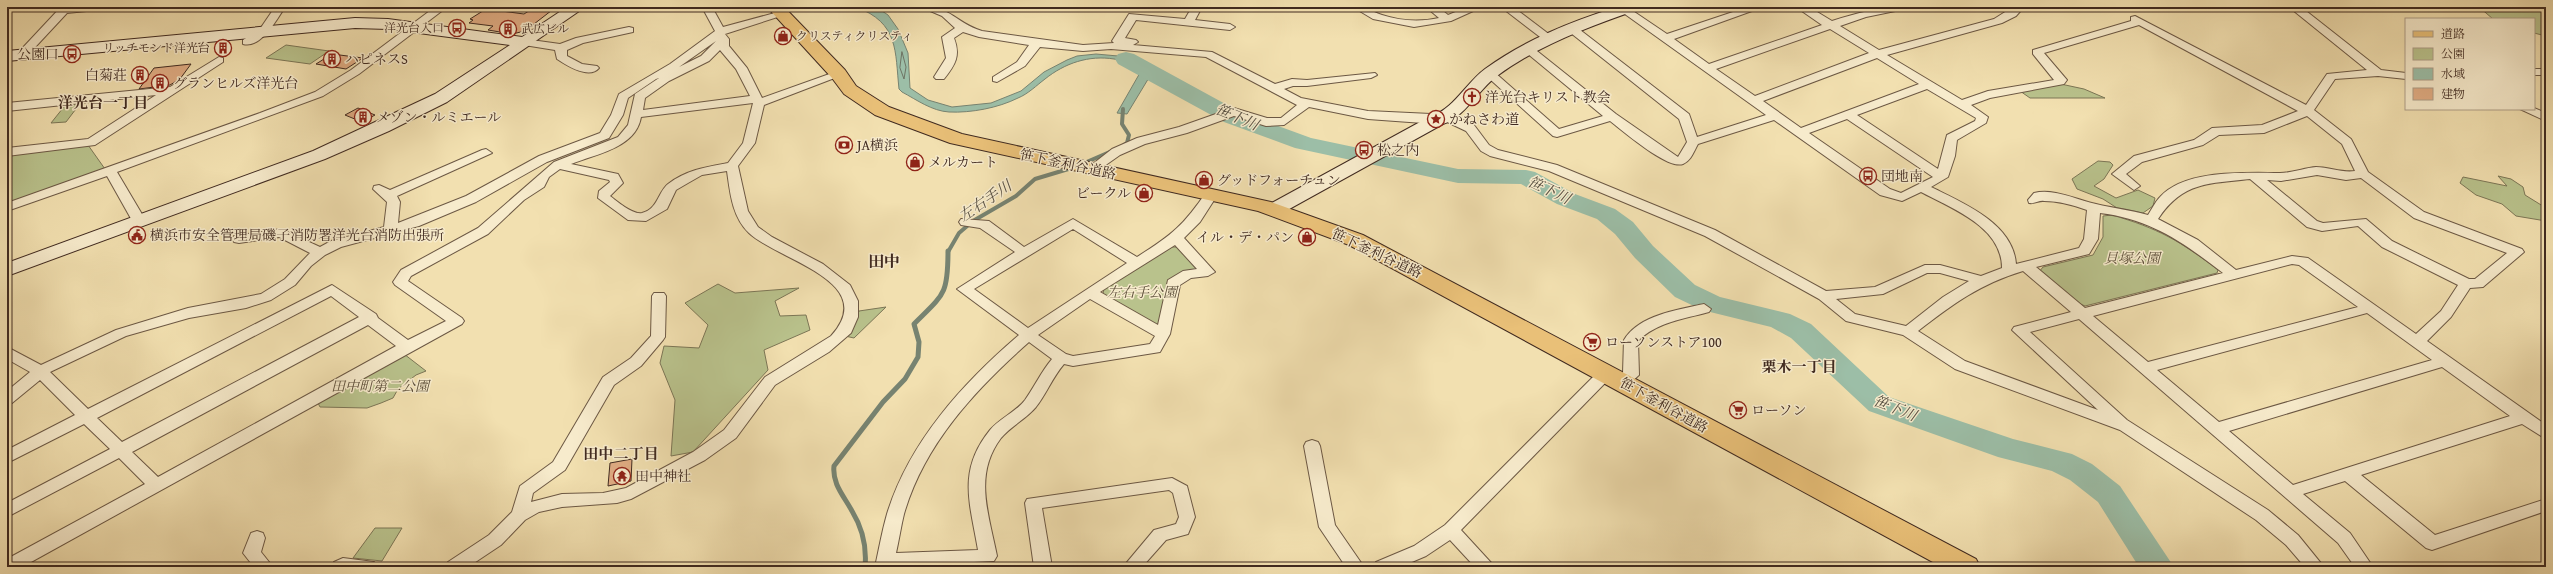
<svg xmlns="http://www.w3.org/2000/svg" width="2553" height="574" font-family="'Gentium Book Plus','Noto Serif JP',serif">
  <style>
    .green { fill: #b9c28c; stroke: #7c7656 }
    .water { fill: #9cbea7; stroke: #778371 }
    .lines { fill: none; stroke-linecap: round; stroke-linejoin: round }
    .shore { stroke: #6e7464; stroke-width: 1 }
    .stream-far1 { stroke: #778371; stroke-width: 4 }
    .stream { stroke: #778371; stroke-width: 5 }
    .river { fill: #9cbea7; fill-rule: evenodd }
    .building { fill: #e1ad84; stroke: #402a20 }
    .street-casing { stroke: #6c5844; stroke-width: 2 }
    .secondary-casing { stroke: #402a20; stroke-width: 2 }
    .primary-casing { stroke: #402a20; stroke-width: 2 }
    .street { fill: #f7ebcc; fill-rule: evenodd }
    .secondary { fill: #f7ebcc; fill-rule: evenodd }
    .primary { fill: #e9c078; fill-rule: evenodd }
    .labels { text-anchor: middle; stroke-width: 3; stroke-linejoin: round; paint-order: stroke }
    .far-poi-label { font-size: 12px; fill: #402a20; stroke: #f7ebcc; text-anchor: end }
    .poi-label { font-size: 14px; fill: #402a20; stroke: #f7ebcc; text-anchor: start }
    .street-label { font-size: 14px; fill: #402a20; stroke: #f7ebcc }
    .park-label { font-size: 14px; font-style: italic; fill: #5e503b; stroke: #f7ebcc }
    .neighbourhood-label { font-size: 15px; font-weight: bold; fill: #402a20; stroke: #f7ebcc }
    .water-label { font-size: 15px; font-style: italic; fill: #574f42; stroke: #f7ebcc }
    .quarter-label { font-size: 16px; font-weight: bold; fill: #402a20; stroke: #f7ebcc }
  </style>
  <rect width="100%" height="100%" fill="#f2e0b0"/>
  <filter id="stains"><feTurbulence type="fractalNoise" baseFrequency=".005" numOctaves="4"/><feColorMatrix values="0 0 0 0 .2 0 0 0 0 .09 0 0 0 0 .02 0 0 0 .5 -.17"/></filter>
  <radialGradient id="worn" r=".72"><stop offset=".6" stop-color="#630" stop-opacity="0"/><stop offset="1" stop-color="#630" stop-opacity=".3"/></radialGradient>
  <g class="green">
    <path d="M2479,7h67v29l-12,-3v-14h-41z"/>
    <path d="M286,45l43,6 -19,13 -44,-6z"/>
    <path d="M2056,83l28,6 21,9h-75l-10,-7z"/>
    <path d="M82,101l-16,21 -15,1 16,-20z"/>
    <path d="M88,145l17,24 -98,34v-49z"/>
    <path d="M2098,161l12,1 3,3 -9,14 -10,7 22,12 22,-8 17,8 -2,8 -10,7 -26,-5 -14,-9 -26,-10 -5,-10z"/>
    <path d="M2498,176l13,3 12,8 2,8 21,13v13l-30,-5 -14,-12 -26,-9 -16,-12 3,-6 44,9z"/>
    <path d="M2112,215c45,13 69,26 106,55l-1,3 -132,33 -9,-4 -37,-30 4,-5 50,-12 10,-18v-21z"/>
    <path d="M1172,247h6l19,19 -2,4 -9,1 -25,54 -8,2 -50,-33 1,-6z"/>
    <path d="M718,284l17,9 64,-5 -24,13 5,15 26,-1 4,15 -46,20 4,20 -75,82 -22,4 4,-56 -15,-37 4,-17 35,2 9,-23 -23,-22z"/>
    <path d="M886,307l-32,31 -9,-2 8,-8 6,-17z"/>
    <path d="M404,354l22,17 -10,4 -18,14 -5,9 -12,5 -14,5 -47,-1 -3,-6z"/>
    <path d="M375,528h27l-20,33 -29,-3z"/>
  </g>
  <path class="water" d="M856,7h20l12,8 10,14 10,24 2,35 18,12 24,7 39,-4 30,-12 23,-19 23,-12 10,-4 19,-2 33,3 30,17 -4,4 -5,-2 -23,38 -10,-1 24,-42c-7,-9 -16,-10 -27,-12 -25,-4 -49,4 -69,20 -8,6 -17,15 -27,19 -20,10 -47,15 -69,14 -17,-1 -32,-12 -47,-20l-3,-3c-4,-38 0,-66 -43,-82z"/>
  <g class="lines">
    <path class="shore" d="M902,52l4,15 -2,12 -4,-11z"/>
    <g class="stream-far1">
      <path d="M1123,109l-1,15 7,11 -2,8 -3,2"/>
      <path d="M1082,164l30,-13"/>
      <path d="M948,252l11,-19 14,-12 43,-25 19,-17 40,-12"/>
    </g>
    <path class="stream" d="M865,567c2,-21 -2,-38 -13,-56 -8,-15 -20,-27 -18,-45l49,-64 22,-23 13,-22 1,-15 -5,-18c30,-30 34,-29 34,-73"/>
    <path class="river" d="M1126,52l8,2 106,58 71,26 147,31 68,1 9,2 40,22 40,15 18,13 20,24 42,39 25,12 70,17 21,10 78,73 124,42 59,15 20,10 28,22 54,81h-35l-41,-65 -28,-22 -18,-9 -54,-14 -129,-46 -78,-73 -20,-11 -69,-17 -27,-13 -40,-39 -20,-24 -18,-15 -40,-15 -36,-20 -63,-1 -163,-35 -71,-26 -106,-58 -3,-5 3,-5z"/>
  </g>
  <g class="building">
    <path d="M535,7h21l-31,24 -13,3 -24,-4 5,-4 -24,-3 4,-3 -3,-1 16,-10 38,5z"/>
    <path d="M332,54l31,4 -17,11 -30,-5z"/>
    <path d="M191,64l-11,15 -10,6 -31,4 15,-21z"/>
    <path d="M358,108l17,7 -13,7 -17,-7z"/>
    <path d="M632,459l-1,22 -23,5 2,-23z"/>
  </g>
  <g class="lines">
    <g class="street-casing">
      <g id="street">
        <path d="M101,7l-5,3 -29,3 -41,44h-8l-2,-2 44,-47z"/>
        <path d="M275,7h10c-8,12 -24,42 -42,37v-4l17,-11z"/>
        <path d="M435,7h12l-88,67 -36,22 -206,76 29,49 -2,3h-10l-27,-48 -100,35v-8l253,-90 55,-21 36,-22z"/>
        <path d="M702,7h10l11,20 59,-16 5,3 -62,20 4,5v7l18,22 15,30 73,-26h8l2,2 -81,31 -9,38 -17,23 10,45 10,16 14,10 51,27 27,21 8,16v16l-7,16 -22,19 -54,33 -39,53 -31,22 -74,39 -14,4 -55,4 -23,5 -14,8 -24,25 -33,22h-23l3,-5 41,-27 23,-23 8,-26 33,-24 50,-85 28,-19 20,-22 1,-40 2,-3h10l2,3 -1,41 -2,3 -22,26 -27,19 -49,85 -32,23 -2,9 31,-8 41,-1 23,-5 67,-36 31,-22 41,-53 66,-41c50,-55 -54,-76 -82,-103 -17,-16 -19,-41 -22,-62l-25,4 -14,8 -12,7 -9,19 -21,12 -18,-1 -30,-22 1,-7 11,-9 -1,-2 -49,-11 -11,8 -5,10 -20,13 -36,34 -77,42 -3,5 54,37 2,3 -2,3 -440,243h-15v-8l138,-75 -26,-26 -112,59v-14l103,-54 -26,-25 -77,39v-13l68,-35 -35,-35 -28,23 -5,1v-13l23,-19 -23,-13v-12l34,18 75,-35 72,-22 73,-14 24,-15 25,-26 -31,-16 -40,6 -5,-1 -2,-3 2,-3 47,-7 39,18 11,-6 53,-14 3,-25 -14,-13 1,-3 5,-1 11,5 92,-40 4,-1 6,4 -95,43 3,6 -2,21 68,-27 73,-40 61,-23 11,-18 8,-21 51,-30 45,-33zM716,41l-15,15 -22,11zM720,50l16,19 14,27 -107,14 2,-12 24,-17 40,-20zM659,78l-24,16 -7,31 -10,12 -64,25 -76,66 -77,42 -8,12 2,3 51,36 -38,19 -30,-22 -2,-4 -44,-29 -244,124 -38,-37 76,-36 63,-18 57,-10 25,-8 24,-15 16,-19 14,-11 16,-8 78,-21 57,-24 71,-40 62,-24 14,-23 5,-17 28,-19zM753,103l-10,40 -15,20c-22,4 -42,7 -60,21 -10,8 -10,25 -26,29 -9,2 -24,-11 -32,-17l13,-13 -5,-9 -47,-10c25,-10 65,-16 70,-47zM331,296l28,21 -237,125 -25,-24zM368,325l28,21 -238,131 -26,-25z"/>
        <path d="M921,7c32,0 33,15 61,24l101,14 31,-2 -2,-2 17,-27 56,5 7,-12h10l-7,13 35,4 5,3 -5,3 -94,-10 -11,18 11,2 2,2 -5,3 79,7 63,32 17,-5 15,1 68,-7 2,2 -6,3 -64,8h-14l-9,3 17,9 67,13 84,4 22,10 15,20 9,5 59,15 158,65 111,61 49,-4 50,-22h15l41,11 21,-8c0,-41 -49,-59 -81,-76l-19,9 -22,-6 -106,-75 -76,24c-4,7 -7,17 -15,20 -15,6 -60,-33 -73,-43l-53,16 -4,-1 -70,-63 6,-3 4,1 66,58 44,-13 -81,-67 6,-3 4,1 84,67 62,43 9,-15 -8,-23 -112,-89v-4h8l114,88 8,23 69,-22 -151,-108h12l40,27 81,-27h15l-89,32 35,25 113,-39 -26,-18h13l23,14c25,-8 48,-14 74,-14l-1,2 -39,8 -26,9 39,24 115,-31 19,-12h11l-8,9 -14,7 -115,32 75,45 26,-9 66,-11 -21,-26v-4l98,-29v-4l4,-1 171,89 21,-31 40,-4 -78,-63h12l80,63 25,3v6l-28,-3 -43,3 -21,31 37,29 17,33 56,40 98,37 2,3 -41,35 -13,1 -19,29 -24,24 119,84v14l-24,-15 -161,51 74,60 111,-36v12l-114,39 -6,-2 -81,-67 -42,13 47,39 23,34h-18l-17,-24 -259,-224 -49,13 97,88 141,90 30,25 26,32h-19l-19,-22 -30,-25 -136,-90 -165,-61 -52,-34 -57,-14 -27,-22 -114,-63 -156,-65 -59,-15 -9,-5 -15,-20 -19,-9 -10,2 -69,-5 -59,-12 -25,18 -18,1 -32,-10 -47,17 -42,11 -25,11 -27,19 -4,-1 -2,-3 2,-3 23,-18 25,-11 42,-11 51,-18 4,-1 33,10h14l16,-13 -91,-48 -95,-8 -28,2 -43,-4 -15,19 -28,16 -4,-1v-4l24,-15 12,-17 -50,-8 -16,-5 -9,6c7,18 1,27 -10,41h-8l-2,-2 12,-19 -4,-21 13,-9 -13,-12zM2139,25l159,86 -36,14 -50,3 -18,12 -60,16 -22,18 22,16 6,-4 -14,-12 16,-12 61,-17 16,-10 45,-2 43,-17 35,28 13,27c-13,2 -26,-4 -39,-4 -12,1 -24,6 -36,6 -35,0 -95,-4 -120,24 -5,5 -8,12 -12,18 -18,-5 -35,-7 -52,-11 -19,-4 -42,-16 -62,-11l-6,7 1,3c7,1 10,-3 15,-2 15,0 29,4 43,9l-3,29 -5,9 -63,16c-3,-41 -53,-61 -85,-77l17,-10 7,-21 2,-16 29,-17 2,-6 -17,-12 19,-7 74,-14 3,-4 -23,-27zM1830,29l39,24 -114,43 -39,-27zM1877,58l42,26 -118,44 -38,-27zM1927,89l49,29 -1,3 -28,14 -9,34 -81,-54zM1847,119l86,58 -32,16 -11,-4 -81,-56zM2317,175l29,5 15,-2 53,40 93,35 -32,26h-6l-77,-38 -26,-22 -43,4 -6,-2 -50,-41 14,1zM2250,179l57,48 15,4 36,-5 24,21 76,38 -17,26 -25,23 -108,-76 -16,-2 -56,14 -38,-30 -40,-21c25,-38 51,-35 92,-40zM2100,213c51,6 84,30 123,60l-138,35 -49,-41 53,-13 9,-15zM2292,264l7,1 59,42 -210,55 -55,-46zM2023,271l48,41 -57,15 -2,3 86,80 -133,-49 -47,-30c35,-27 62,-47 105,-60zM1927,273h13l29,8 -26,16 -37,29 -51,-12 -19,-15 47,-5zM2367,313l65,47 -213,62 -62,-52zM2442,367l68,49 -217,69 -64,-54z"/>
        <path d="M1353,7c13,0 17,4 29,8 18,6 39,7 57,3l-13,-11h12l10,8 20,-8h14l-31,14 -37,6 -41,-8z"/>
        <path d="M1501,7h12l41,31 -2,2h-8z"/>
        <path d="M629,27l4,1v4l-50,11 -16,7v6l15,8 15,2 2,2c-10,12 -33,-3 -42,-9l-2,-9 -31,-5 -6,-3 6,-3 36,5 16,-6z"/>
        <path d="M219,57l4,1v4l-128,83 -88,11v-8l81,-9 68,-44 -149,16v-8l163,-16z"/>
        <rect x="2534" y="69" width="12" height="6"/>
        <path d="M2534,108l12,5v8l-26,-12z"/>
        <path d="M1212,190l6,4 -18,28 -16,16 31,34 -7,4 -17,2 -11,7 -10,49 -10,18 -87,14 -9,-2c-12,14 -17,29 -28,43 -10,12 -25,19 -35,31 -28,37 -12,77 -4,118l-3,5 -119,6c4,-18 7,-36 12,-53 22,-72 76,-131 132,-179l-62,-46 58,-37 -35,-24 -19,-3 -2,-3 2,-3 28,2 35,26 49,-28 64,38c35,-22 47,-32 70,-66zM1073,229l54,34 -99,65 -54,-39zM1175,245l22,24 -14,2 -15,9 -10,45 -58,-33zM1090,299l65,37 -5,8 -77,12 -7,-2 -28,-19zM1029,342l23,17c-11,13 -17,27 -27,41 -9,12 -25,18 -35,30 -33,41 -20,73 -12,120l-82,3c3,-13 5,-27 8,-39 20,-70 72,-125 125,-172z"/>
        <path d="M1704,304l7,5 -2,3c-25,7 -52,10 -71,29l1,34 -12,11h-10l-3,-4 9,-9 1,-33c15,-25 53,-30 80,-36z"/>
        <path d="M1606,368l5,1 3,4 -3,4 -150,153 34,37h-20l-25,-27 -24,16 -26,11h-27l3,-5 38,-16 31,-21 156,-156z"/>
        <path d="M1312,440l6,2 2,4 15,79 29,42h-18l-27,-40 -15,-81 2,-4z"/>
        <path d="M1172,478l15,8 8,31 -7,17 -22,6 -24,27h-19l31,-37 22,-6 3,-7 -6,-24 -4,-3 -127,18 10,59h-18l-9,-64 2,-4z"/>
        <path d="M257,531l6,2 2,5 -4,14 12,15h-19l-11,-14 8,-20z"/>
        <path d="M343,558l31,4 3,5h-46l3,-5z"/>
      </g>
    </g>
    <g class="secondary-casing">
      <g id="secondary">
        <path d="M567,7h18l-138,95 -58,29 -64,28 -318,117v-13l306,-112 122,-57 75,-49 -122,-16 -33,-1 -348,33v-10l348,-33 33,1 134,18z"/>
        <path d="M1617,7h23l-3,3c-49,17 -98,35 -140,66 -19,14 -32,41 -54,48l-161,89h-14l-2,-4 2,-4 163,-89c22,-6 35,-33 54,-47 40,-29 85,-47 132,-62z"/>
      </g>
    </g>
    <g class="primary-casing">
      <path id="primary" d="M767,7h17l61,63 11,16 33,21 73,27 309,68 92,33 613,324 4,8h-38l-593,-322 -91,-34 -308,-68 -75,-28 -31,-21 -12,-16z"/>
    </g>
    <use href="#street" class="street"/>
    <use href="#secondary" class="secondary"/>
    <use href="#primary" class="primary"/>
  </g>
  <defs>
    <g id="bus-ring" transform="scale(0.9)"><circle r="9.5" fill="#f7ebcc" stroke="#8f2418" stroke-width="1.5"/><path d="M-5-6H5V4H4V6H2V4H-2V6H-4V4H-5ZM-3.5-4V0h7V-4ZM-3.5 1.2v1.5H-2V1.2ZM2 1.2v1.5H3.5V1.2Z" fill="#8f2418"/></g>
    <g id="building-ring" transform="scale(0.9)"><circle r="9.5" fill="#f7ebcc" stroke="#8f2418" stroke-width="1.5"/><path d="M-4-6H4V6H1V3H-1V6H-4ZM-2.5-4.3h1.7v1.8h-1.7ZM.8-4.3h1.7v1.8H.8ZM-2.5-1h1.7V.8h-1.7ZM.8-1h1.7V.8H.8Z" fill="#8f2418"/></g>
    <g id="shop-ring" transform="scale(0.9)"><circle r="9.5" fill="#f7ebcc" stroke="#8f2418" stroke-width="1.5"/><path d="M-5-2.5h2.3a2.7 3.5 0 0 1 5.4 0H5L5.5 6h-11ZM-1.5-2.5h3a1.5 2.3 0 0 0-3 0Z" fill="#8f2418"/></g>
    <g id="church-ring" transform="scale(0.9)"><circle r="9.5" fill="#f7ebcc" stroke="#8f2418" stroke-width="1.5"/><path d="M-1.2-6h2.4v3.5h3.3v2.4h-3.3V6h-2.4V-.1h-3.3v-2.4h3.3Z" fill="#8f2418"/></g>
    <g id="sight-ring" transform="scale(0.9)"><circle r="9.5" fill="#f7ebcc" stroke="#8f2418" stroke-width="1.5"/><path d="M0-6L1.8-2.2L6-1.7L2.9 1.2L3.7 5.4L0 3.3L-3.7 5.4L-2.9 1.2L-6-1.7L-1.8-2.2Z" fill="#8f2418"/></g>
    <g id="bank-ring" transform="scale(0.9)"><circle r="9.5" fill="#f7ebcc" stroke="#8f2418" stroke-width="1.5"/><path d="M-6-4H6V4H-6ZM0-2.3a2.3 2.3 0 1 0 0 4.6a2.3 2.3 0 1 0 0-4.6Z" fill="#8f2418"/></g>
    <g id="civic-ring" transform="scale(0.9)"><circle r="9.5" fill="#f7ebcc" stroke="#8f2418" stroke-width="1.5"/><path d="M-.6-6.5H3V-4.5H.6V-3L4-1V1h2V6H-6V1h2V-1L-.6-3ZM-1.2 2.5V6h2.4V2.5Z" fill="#8f2418"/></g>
    <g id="supermarket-ring" transform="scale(0.9)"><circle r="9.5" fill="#f7ebcc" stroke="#8f2418" stroke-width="1.5"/><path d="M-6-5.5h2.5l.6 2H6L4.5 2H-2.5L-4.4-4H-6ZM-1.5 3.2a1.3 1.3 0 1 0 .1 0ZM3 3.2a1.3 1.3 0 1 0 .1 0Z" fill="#8f2418"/></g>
    <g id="temple-ring" transform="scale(0.9)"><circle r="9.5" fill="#f7ebcc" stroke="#8f2418" stroke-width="1.5"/><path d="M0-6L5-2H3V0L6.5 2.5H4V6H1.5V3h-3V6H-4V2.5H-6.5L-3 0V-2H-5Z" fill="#8f2418"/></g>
  </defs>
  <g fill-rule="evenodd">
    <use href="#bus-ring" x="457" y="28"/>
    <use href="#building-ring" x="508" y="29"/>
    <use href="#shop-ring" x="783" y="36"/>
    <use href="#building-ring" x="223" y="48"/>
    <use href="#bus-ring" x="72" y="54"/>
    <use href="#building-ring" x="332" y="59"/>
    <use href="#building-ring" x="140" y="75"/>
    <use href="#building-ring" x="160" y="83"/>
    <use href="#church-ring" x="1472" y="97"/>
    <use href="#building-ring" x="363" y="117"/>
    <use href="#sight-ring" x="1436" y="119"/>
    <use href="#bank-ring" x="844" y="145"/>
    <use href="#bus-ring" x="1364" y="150"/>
    <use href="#shop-ring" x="915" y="162"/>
    <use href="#bus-ring" x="1868" y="176"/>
    <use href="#shop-ring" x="1204" y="180"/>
    <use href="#shop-ring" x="1144" y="193"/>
    <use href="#civic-ring" x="137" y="235"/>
    <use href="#shop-ring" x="1307" y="237"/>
    <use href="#supermarket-ring" x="1592" y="342"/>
    <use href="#supermarket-ring" x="1738" y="410"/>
    <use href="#temple-ring" x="622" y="476"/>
  </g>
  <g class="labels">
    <g class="far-poi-label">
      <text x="444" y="32">洋光台入口</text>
      <text x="521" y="33" text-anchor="start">武広ビル</text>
      <text x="796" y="40" text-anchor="start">クリスティクリスティ</text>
      <text x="210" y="52">リッチモンド洋光台</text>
    </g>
    <g class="poi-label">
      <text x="59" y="59" text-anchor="end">公園口</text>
      <text x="345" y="64">ハピネスS</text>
      <text x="127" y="80" text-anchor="end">白菊荘</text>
      <text x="173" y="88">グランヒルズ洋光台</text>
      <text x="1485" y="102">洋光台キリスト教会</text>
      <text x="376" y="122">メゾン・ルミエール</text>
      <text x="1449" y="124">かねさわ道</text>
      <text x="857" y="150">JA横浜</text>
      <text x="1377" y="155">松之内</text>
      <text x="928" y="167">メルカート</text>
      <text x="1881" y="181">団地南</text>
      <text x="1217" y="185">グッドフォーチュン</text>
      <text x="1131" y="198" text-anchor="end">ビークル</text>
      <text x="150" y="240">横浜市安全管理局磯子消防署洋光台消防出張所</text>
      <text x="1294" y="242" text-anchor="end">イル・デ・パン</text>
      <text x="1605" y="347">ローソンストア100</text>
      <text x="1751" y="415">ローソン</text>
      <text x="635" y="481">田中神社</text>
    </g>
    <g class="street-label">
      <text transform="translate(1068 164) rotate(12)" y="5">笹下釜利谷道路</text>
      <text transform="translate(1377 253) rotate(25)" y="5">笹下釜利谷道路</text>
      <text transform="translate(1664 405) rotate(29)" y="5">笹下釜利谷道路</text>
    </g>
    <g class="park-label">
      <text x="2132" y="263">貝塚公園</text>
      <text x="1142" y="297">左右手公園</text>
      <text x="380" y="391">田中町第二公園</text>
    </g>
    <g class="neighbourhood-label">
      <text x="103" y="108">洋光台一丁目</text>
      <text x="1799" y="372">栗木一丁目</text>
      <text x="621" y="459">田中二丁目</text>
    </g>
    <g class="water-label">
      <text transform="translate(1237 117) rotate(23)" y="5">笹下川</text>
      <text transform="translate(1549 190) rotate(25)" y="5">笹下川</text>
      <text transform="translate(985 201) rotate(-34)" y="5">左右手川</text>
      <text transform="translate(1895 408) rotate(22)" y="5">笹下川</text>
    </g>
    <g class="quarter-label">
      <text x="884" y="267">田中</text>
    </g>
  </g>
  <rect width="2553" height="574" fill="none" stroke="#f2e0b0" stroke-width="24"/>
  <rect x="8" y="8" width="2537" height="558" fill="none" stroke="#402a20" stroke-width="2"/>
  <rect x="12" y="12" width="2529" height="550" fill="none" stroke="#402a20"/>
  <rect x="2405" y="18" width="130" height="92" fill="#f7ebcc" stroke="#ae9e87"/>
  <rect x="2413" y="31" width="20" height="6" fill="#e9c078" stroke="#ae9e87"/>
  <text x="2441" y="38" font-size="12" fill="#402a20">道路</text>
  <rect x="2413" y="48" width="20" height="12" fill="#b9c28c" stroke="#ae9e87"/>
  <text x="2441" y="58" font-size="12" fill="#402a20">公園</text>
  <rect x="2413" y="68" width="20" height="12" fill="#9cbea7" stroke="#ae9e87"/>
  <text x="2441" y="78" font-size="12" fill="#402a20">水域</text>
  <rect x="2413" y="88" width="20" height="12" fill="#e1ad84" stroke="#ae9e87"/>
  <text x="2441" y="98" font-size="12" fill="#402a20">建物</text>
  <rect width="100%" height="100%" filter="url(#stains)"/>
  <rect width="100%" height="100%" fill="url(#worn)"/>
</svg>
